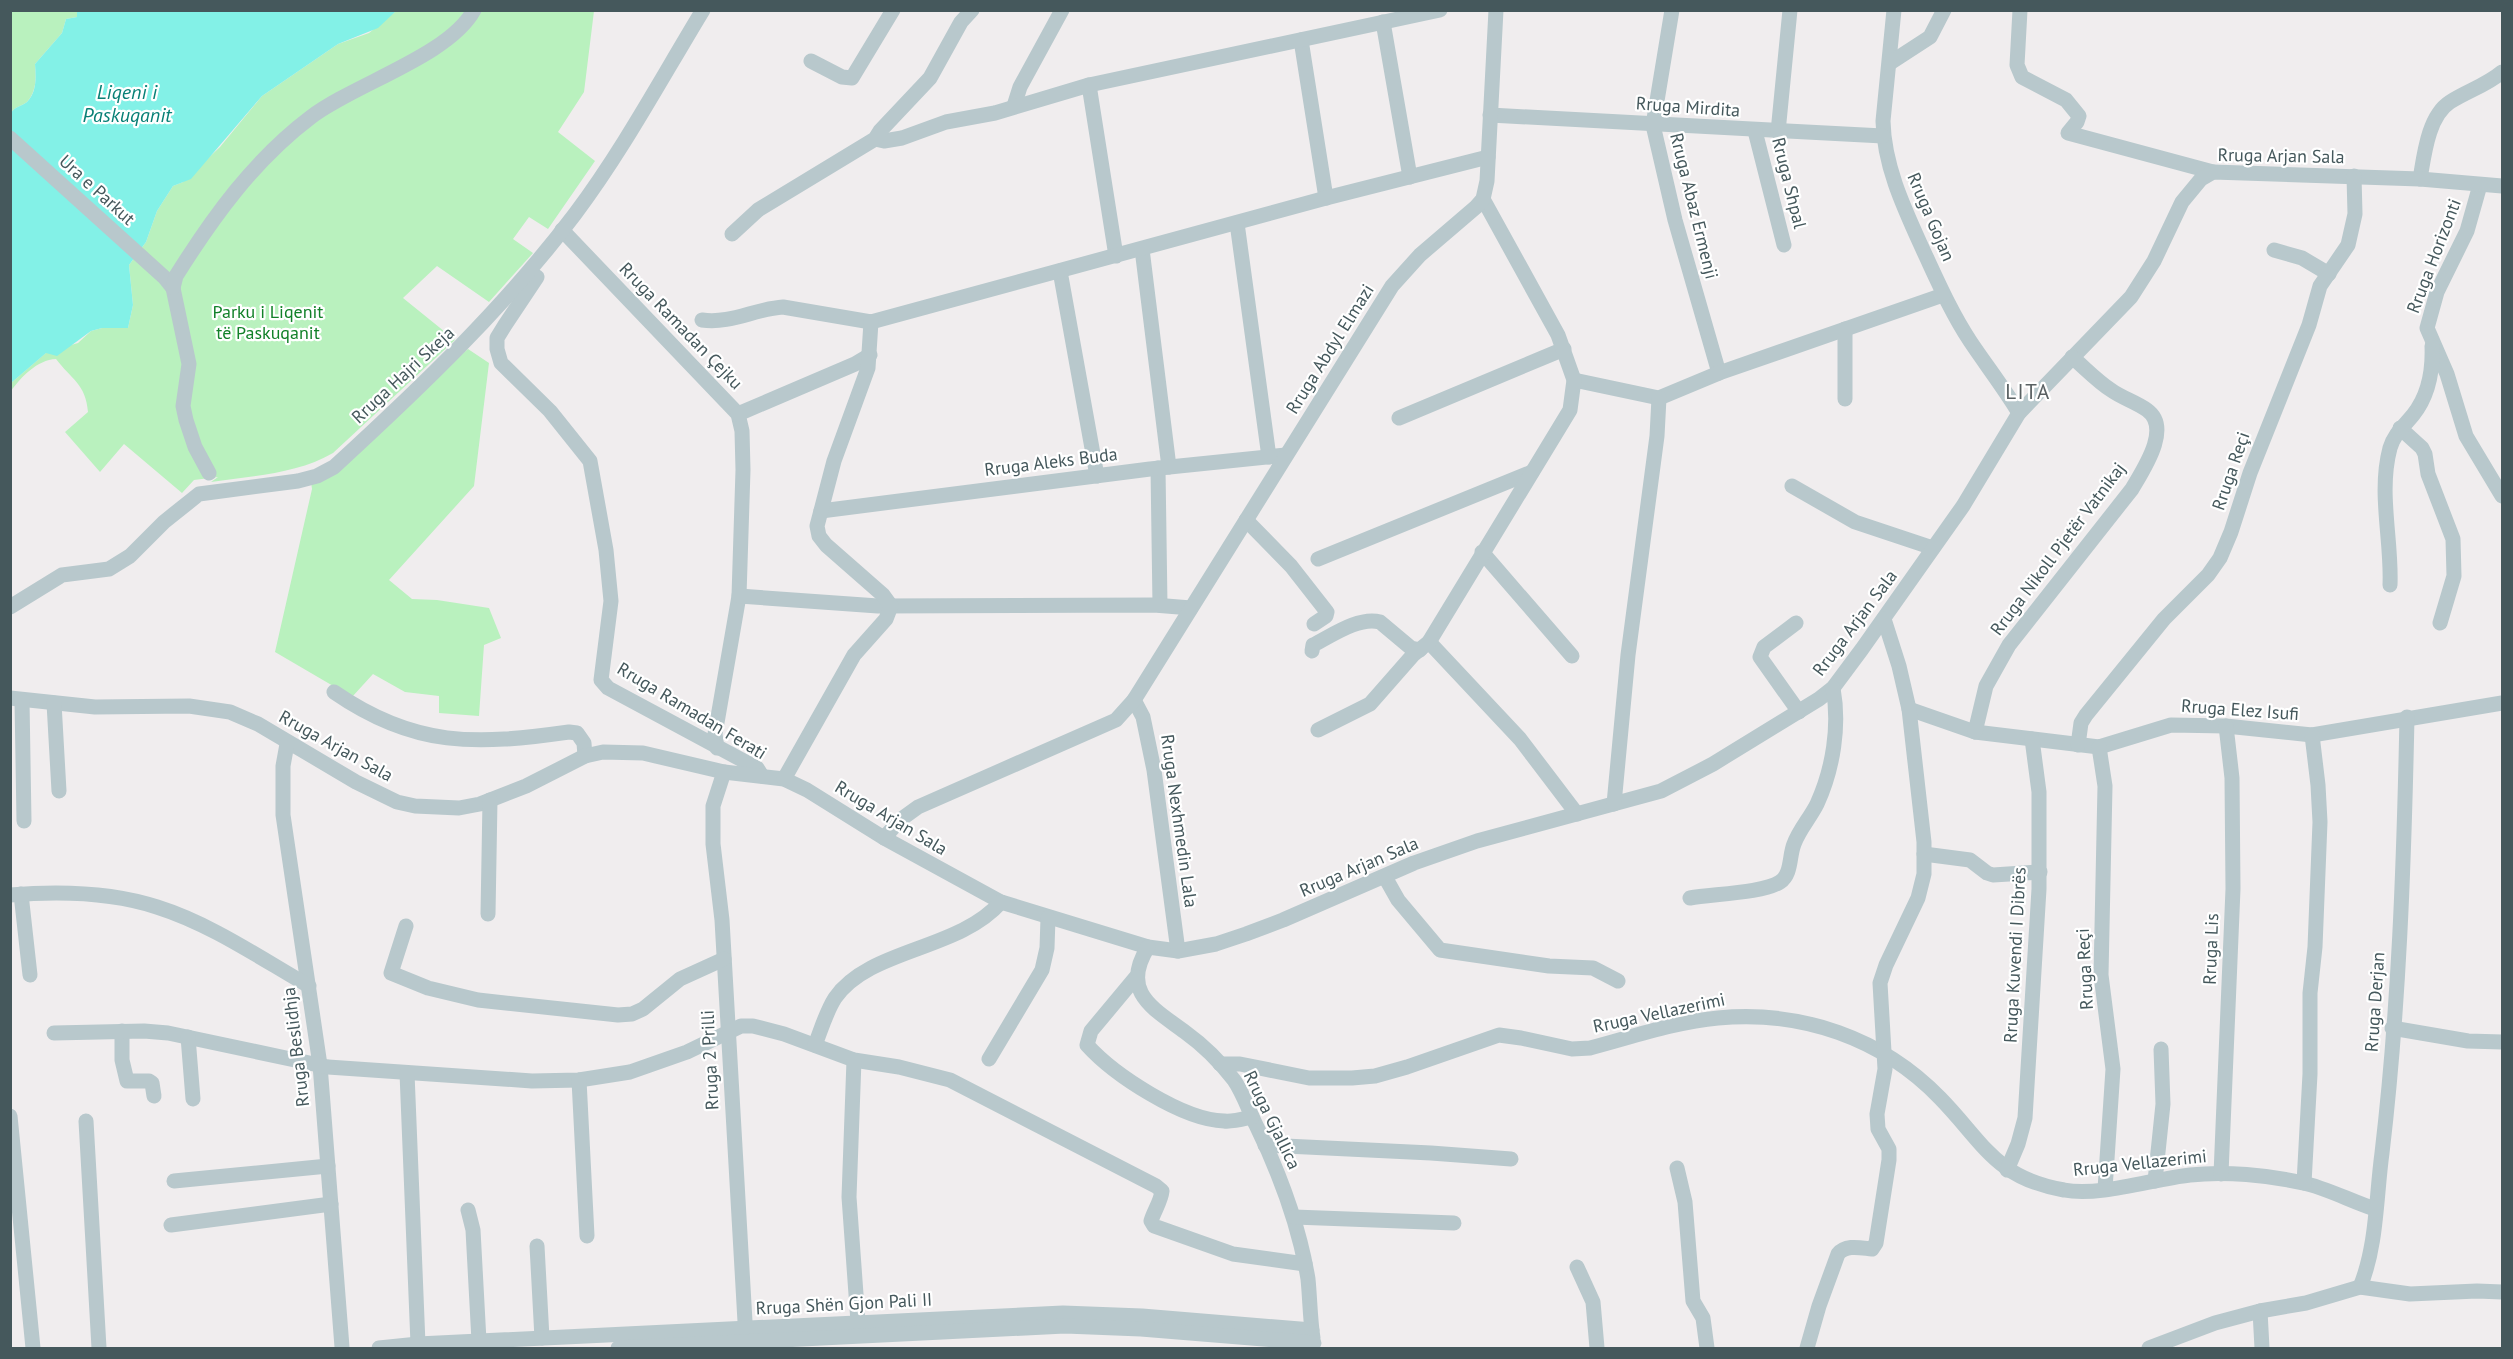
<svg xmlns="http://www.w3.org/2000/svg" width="2513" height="1359" font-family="'PT Sans',sans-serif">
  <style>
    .green { fill: #b9f1be }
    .water { fill: #83f1e7 }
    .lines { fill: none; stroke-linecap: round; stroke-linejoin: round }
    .minor { stroke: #b8c8cc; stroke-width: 15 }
    .labels { text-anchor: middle; stroke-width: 4.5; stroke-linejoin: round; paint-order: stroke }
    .street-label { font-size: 18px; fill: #45585c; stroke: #fff }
    .park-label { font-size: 18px; fill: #128129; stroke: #fff }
    .water-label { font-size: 20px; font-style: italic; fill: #088076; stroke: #fff }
    .quarter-label { font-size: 21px; letter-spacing: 1.5px; fill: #5a6163; stroke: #fff }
  </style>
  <rect width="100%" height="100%" fill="#f0edee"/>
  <g class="green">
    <path d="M11,11h66v6l-11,2 -4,14 -27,31c1,13 2,27 -8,38 -6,5 -12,4 -16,11z"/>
    <path d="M396,11h198l-10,81 -26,40 37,29 -47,68 -19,-12 -16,22 20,14 -44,49 -52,-36 -34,32 52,42 -122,113c-36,21 -81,23 -122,29l7,-5 -24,3 -12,13 -58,-49 -24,28 -35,-40 23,-20c-2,-28 -17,-33 -32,-53 -19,1 -35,18 -45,32v-8l36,-31 31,-9 13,-12 11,-3h26l5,-23 -4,-40 17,-23 11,-31 16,-25 10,-4 37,-35 42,-51 76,-52 31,-11z"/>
    <path d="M468,349l21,14 -15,123 -85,94 23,19 25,1 52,8 12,30 -17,7 -5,71 -40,-3v-17l-34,-4 -32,-18 -21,23 -77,-45 37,-163 -1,-7z"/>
  </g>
  <path class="water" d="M77,10l319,1 -18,17 -40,16 -76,52 -71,83 -18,7 -16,25 -11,31 -17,23 4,40 -5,23h-26l-11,3 -34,25 -11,-3 -35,30v-270c4,-7 10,-6 16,-11 10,-10 9,-25 8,-38l27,-31 4,-14 11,-2z"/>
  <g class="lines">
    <g class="minor">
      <path d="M1672,10l-19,115 22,95 44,153"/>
      <path d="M1894,10l-11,111c1,46 22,89 41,131 14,30 27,60 46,89 16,24 34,47 49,72"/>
      <path d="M2020,10l-3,55 5,12 44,23 13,16 -2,6 -9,11 145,39"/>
      <path d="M1383,22l27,155"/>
      <path d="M1301,40l25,158"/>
      <path d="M811,61l31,16 10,1 41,-68"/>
      <path d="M1890,63l40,-26 14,-27"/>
      <path d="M1089,85l27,171"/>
      <path d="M1014,106l6,-19 42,-77"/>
      <path d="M1490,115l393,21"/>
      <path d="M1755,131l29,114"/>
      <path d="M1778,132l12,-122"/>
      <path d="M10,138l155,140 8,10 16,76 -6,42 3,14 9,27 14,26"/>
      <path d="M875,139l9,2 18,-3 44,-16 49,-9 94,-28 351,-75"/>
      <path d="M2420,179c4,-23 8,-63 30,-77 17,-11 37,-17 52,-30"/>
      <path d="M2480,185l-13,46 -30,61 -10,36 20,46 19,62 36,60"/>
      <path d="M1237,223l32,234"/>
      <path d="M562,230l176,184 4,17 1,39 -4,126 -24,138 2,14"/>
      <path d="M732,234l26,-24 117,-71 5,-8 50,-53 31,-56 11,-12"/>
      <path d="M1142,249l27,218"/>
      <path d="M2274,250l28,8 27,16"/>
      <path d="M1060,271l37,205"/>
      <path d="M537,277l-32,48 -8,13v11l4,14 49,48 40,50 16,89 5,51 -10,79 7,8 149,80 5,8"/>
      <path d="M173,288l3,-12c37,-59 78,-116 135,-159 43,-33 138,-61 163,-107"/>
      <path d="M702,320c29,4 52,-11 81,-13l88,15 455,-124 162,-41"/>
      <path d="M1574,380l85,18 60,-25 224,-78"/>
      <path d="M1845,399v-70"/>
      <path d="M738,414l117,-50 15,-9"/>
      <path d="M1399,418l165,-69"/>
      <path d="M2400,428l22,20 3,6 3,20 25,65 1,37 -14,47"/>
      <path d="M1158,468l2,137"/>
      <path d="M1792,486l63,36 78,26"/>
      <path d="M821,511l329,-42 136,-14"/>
      <path d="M1246,520l45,46 36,46 -1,4 -12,8"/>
      <path d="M1482,552l90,104"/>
      <path d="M1318,559l214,-87"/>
      <path d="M2390,585c2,-45 -12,-92 0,-137 4,-14 14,-22 23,-33 16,-20 20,-44 19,-69"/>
      <path d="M739,596l139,10 276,-1 37,3"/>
      <path d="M10,607l52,-32 47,-6 21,-13 34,-34 35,-28 99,-13 19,-5 17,-9c86,-79 170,-159 241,-253 48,-64 86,-135 128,-204"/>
      <path d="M1796,623l-32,24 -4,10 39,55"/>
      <path d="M1429,642l91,97 57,75"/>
      <path d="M1312,651l1,-6c18,-9 46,-29 67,-23l31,26 9,2"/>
      <path d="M334,692c81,56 142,53 235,40l8,1 7,10 1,13"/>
      <path d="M10,698l85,9 94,-1 41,6 28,12 98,58 41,20 18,4 44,2 21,-4 46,-18 59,-30 18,-4 40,1 81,19 60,7 23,11 77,48 117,64 147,45 30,4 38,-7 30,-10 37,-14 131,-57 63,-22 184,-50 52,-27 106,-65 14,-11 29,-39 101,-143 56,-93 112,-116 23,-36 28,-59 19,-23 12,-7 207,7 82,7"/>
      <path d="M22,700l2,121"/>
      <path d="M1134,700l9,17 11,53 24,181"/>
      <path d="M54,703l5,88"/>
      <path d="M1909,709l66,23 124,15 72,-22 55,1 86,9 190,-32"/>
      <path d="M1318,730l52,-26 43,-49 16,-13 141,-232 4,-30 -16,-45 -75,-136"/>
      <path d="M1975,732l11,-46 23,-41 123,-156c11,-19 40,-61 15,-79 -11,-8 -25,-12 -36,-20 -14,-9 -26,-22 -39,-33"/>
      <path d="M287,744l-4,22v49l37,250 22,282"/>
      <path d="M2078,745l3,-22 5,-8 78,-96 44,-44 12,-17 11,-26 19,-59 59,-148 11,-39 28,-41 7,-31 -1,-38"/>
      <path d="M2099,747l6,39 -4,189 12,94 -8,120"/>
      <path d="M724,772l-11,34v38l9,76 24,419"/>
      <path d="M784,779l70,-124 32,-36 5,-13 -8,-11 -57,-50 -7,-9 -2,-10 17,-65 34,-93 3,-46"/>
      <path d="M1614,804l14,-149 29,-219 2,-38"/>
      <path d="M884,838l16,-18 18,-13 198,-87 18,-20 258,-414 28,-31 56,-48 7,-8 4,-18 9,-171"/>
      <path d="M1924,854l46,6 17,13 6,2 47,-3"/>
      <path d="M1385,877l13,23 42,50 109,16 44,2 25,13"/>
      <path d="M21,894l9,81"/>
      <path d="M10,895c48,-4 101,-3 147,12 54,17 103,51 152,79"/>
      <path d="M1690,898c22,-4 74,-5 90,-16 12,-8 9,-26 14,-38 5,-14 16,-26 23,-40 16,-35 23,-78 16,-116"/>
      <path d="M488,914l2,-114"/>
      <path d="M406,926l-15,47 37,15 50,12 140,15 14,-1 11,-5 37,-30 44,-20"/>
      <path d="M1148,947c-28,45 5,61 37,85 18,13 36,31 49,48 9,13 15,31 22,45 24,49 43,100 52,154 2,20 2,40 5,59"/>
      <path d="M1136,977l-45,54 -4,14c27,30 96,75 137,76 9,1 19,-2 28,-4"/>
      <path d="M2392,1028l76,13 34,1"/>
      <path d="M122,1031v29l5,21h22l3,2 2,13"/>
      <path d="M54,1033l90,-2 24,2 160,34 204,14 47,-1 51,-8 57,-20 54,-26h12l31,8 70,26 45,7 51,13 206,106 6,5c-1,10 -8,20 -11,30l3,5 79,28 72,10"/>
      <path d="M188,1037l5,62"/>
      <path d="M815,1045c6,-15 11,-33 20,-47 35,-50 123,-47 166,-96"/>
      <path d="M989,1059l53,-89 5,-22 1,-30"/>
      <path d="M854,1060l-5,137 9,125"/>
      <path d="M1220,1064h20l69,14h43l23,-2 32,-9 92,-32 22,3 51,11 18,-1c42,-11 85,-26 128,-30 83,-8 164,20 222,80 44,45 55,80 124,92 35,7 89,-11 126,-15 35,-4 78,0 113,8 21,4 50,19 72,26"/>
      <path d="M407,1073l11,271"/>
      <path d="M579,1080l8,156"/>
      <path d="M10,1116l23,232"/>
      <path d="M86,1121l13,227"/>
      <path d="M1265,1145l166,8 80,6"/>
      <path d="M1677,1168l8,34 8,99 10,17 4,30"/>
      <path d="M2007,1170l11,-26 7,-26 14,-229v-97l-7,-53"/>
      <path d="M2221,1174l12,-285 -1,-111 -6,-52"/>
      <path d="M174,1181l154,-15"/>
      <path d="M2155,1181l8,-77 -2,-55"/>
      <path d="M2304,1183l6,-109v-81l5,-46 5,-125 -2,-37 -6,-50"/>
      <path d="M468,1210l5,20 6,111"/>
      <path d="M1294,1217l160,6"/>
      <path d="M171,1225l160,-21"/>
      <path d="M537,1246l5,92"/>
      <path d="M1577,1267l16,35 4,46"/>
      <path d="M2360,1287c17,-41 16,-90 22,-134 17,-144 22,-290 25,-436"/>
      <path d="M2260,1311l2,37"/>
      <path d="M379,1348l39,-4 645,-31 79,3 170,14"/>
      <path d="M618,1348l447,-22 76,3 173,14"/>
      <path d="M1807,1348l12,-42 19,-52c8,-10 23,-6 34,-5l4,-6 13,-83v-11l-11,-20 -1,-15 8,-45 -5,-86 6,-18 32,-67 6,-24v-32l-15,-133 -10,-43 -15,-47"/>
      <path d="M2149,1348l66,-25 45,-12 46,-8 54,-16 50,7 67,-3 25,1"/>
    </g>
  </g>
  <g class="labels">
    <g class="street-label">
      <text transform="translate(1688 107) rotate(4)" y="6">Rruga Mirdita</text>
      <text transform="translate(2281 156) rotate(1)" y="6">Rruga Arjan Sala</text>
      <text transform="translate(1789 183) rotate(76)" y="6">Rruga Shpal</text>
      <text transform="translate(97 190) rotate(42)" y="6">Ura e Parkut</text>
      <text transform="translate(1694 206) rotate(76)" y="6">Rruga Abaz Ermenji</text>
      <text transform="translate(1931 217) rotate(67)" y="6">Rruga Gojan</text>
      <text transform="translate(2434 256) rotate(-69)" y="6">Rruga Horizonti</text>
      <text transform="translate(681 326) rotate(46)" y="6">Rruga Ramadan Çejku</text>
      <text transform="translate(1330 349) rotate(-58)" y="6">Rruga Abdyl Elmazi</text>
      <text transform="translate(403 375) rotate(-43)" y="6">Rruga Hajri Skeja</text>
      <text transform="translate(1051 462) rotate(-7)" y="6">Rruga Aleks Buda</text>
      <text transform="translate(2231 471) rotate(-71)" y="6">Rruga Reçi</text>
      <text transform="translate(2058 549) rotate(-53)" y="6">Rruga Nikoll Pjetër Vatnikaj</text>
      <text transform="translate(1855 623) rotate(-53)" y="6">Rruga Arjan Sala</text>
      <text transform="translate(2240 710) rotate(4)" y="6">Rruga Elez Isufi</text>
      <text transform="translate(692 711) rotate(31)" y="6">Rruga Ramadan Ferati</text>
      <text transform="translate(336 746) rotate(29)" y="6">Rruga Arjan Sala</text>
      <text transform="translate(891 818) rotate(31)" y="6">Rruga Arjan Sala</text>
      <text transform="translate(1179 821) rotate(82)" y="6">Rruga Nexhmedin Lala</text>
      <text transform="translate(1359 867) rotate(-23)" y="6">Rruga Arjan Sala</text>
      <text transform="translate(2211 949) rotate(-88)" y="6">Rruga Lis</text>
      <text transform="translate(2015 955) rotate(-87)" y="6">Rruga Kuvendi I Dibrës</text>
      <text transform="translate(2085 969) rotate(-93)" y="6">Rruga Reçi</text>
      <text transform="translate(2375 1002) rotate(-86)" y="6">Rruga Derjan</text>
      <text transform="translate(1659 1013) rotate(-12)" y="6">Rruga Vellazerimi</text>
      <text transform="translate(296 1047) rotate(-97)" y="6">Rruga Beslidhja</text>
      <text transform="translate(710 1060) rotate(-93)" y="6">Rruga 2 Prilli</text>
      <text transform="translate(1272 1120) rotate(64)" y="6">Rruga Gjallica</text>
      <text transform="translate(2140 1163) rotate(-6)" y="6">Rruga Vellazerimi</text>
      <text transform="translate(844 1304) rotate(-3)" y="6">Rruga Shën Gjon Pali II</text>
    </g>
    <g class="park-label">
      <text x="268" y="318">Parku i Liqenit<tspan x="268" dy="21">të Paskuqanit</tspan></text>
    </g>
    <g class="water-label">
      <text x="127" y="99">Liqeni i<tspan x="127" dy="23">Paskuqanit</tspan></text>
    </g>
    <g class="quarter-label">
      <text x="2028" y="399">LITA</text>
    </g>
  </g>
  <rect width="2513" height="1359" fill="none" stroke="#45585c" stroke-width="24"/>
</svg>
